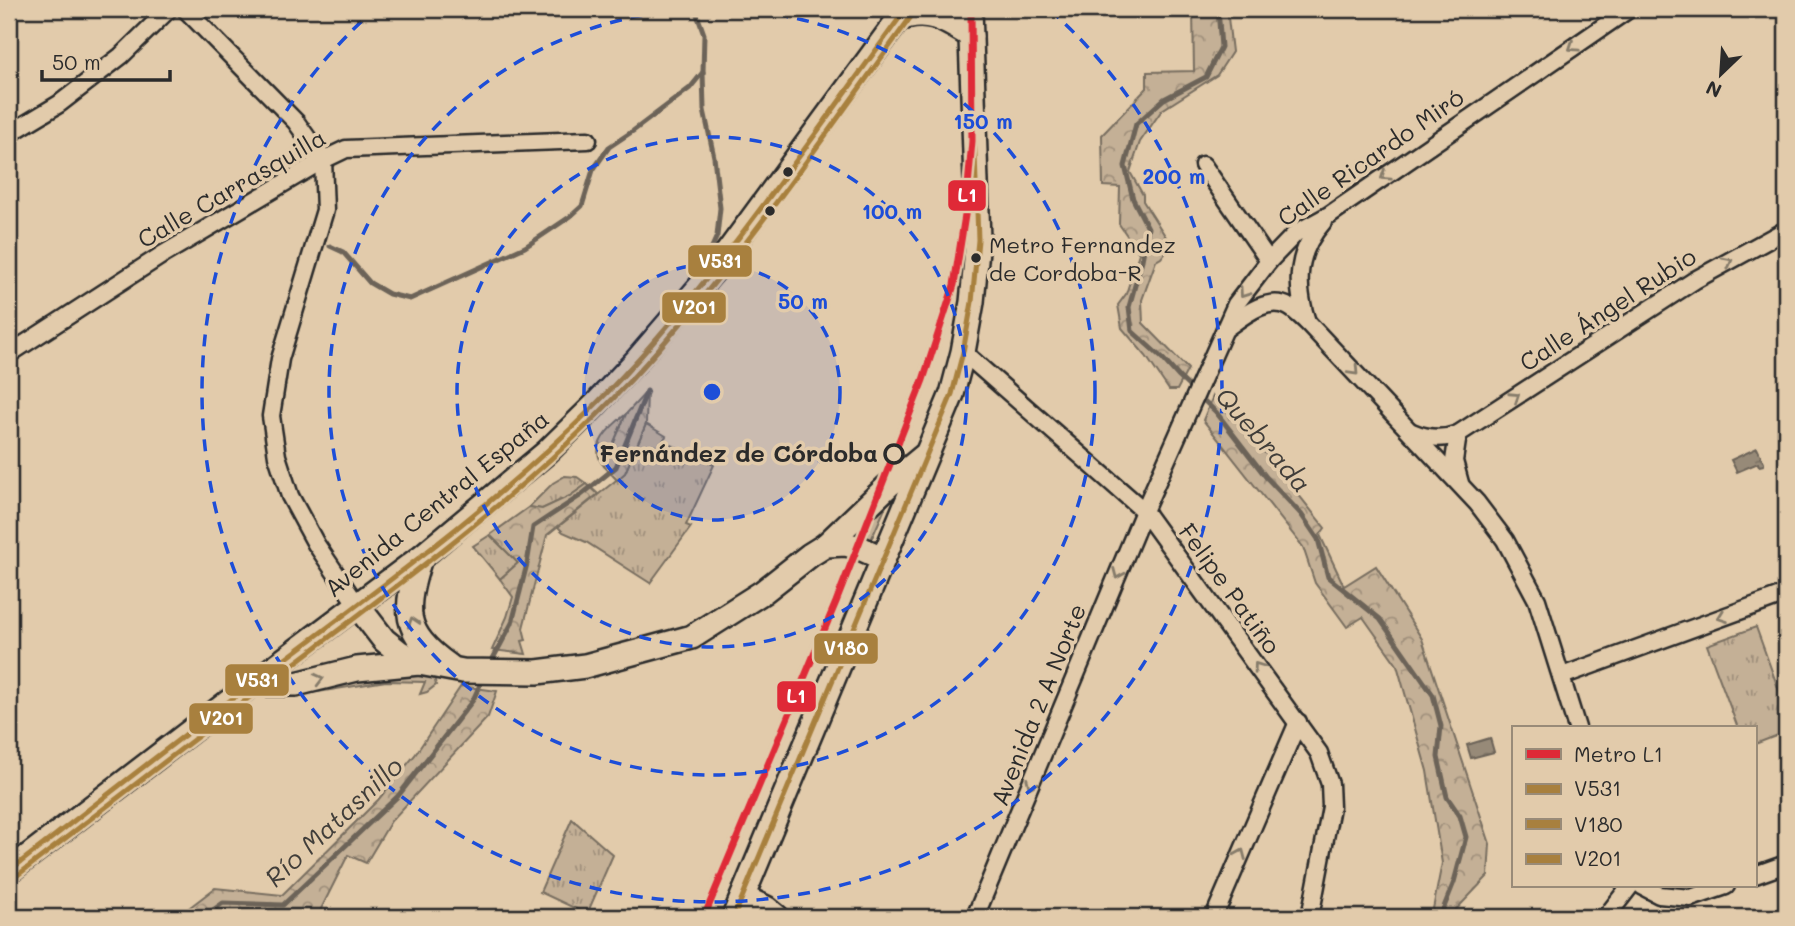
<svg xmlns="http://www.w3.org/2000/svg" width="1795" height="926" font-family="Mali,sans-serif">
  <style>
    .grass { fill: url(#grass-tufts); stroke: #786e60; stroke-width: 2 }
    .forest { fill: url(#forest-crowns); stroke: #786e60; stroke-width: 2 }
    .water { fill: url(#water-ripples); stroke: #6c6459; stroke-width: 2 }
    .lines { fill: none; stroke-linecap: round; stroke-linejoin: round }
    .stream { stroke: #6c6459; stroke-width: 5 }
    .street-casing { stroke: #2b2b2b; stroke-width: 21 }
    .secondary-casing { stroke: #2b2b2b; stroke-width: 28 }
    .street { stroke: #e2cbab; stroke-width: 16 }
    .secondary { stroke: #e2cbab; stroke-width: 23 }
    .bus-1-casing { stroke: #e2cbab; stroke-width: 10 }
    .bus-2-casing { stroke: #e2cbab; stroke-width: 10 }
    .bus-3-casing { stroke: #e2cbab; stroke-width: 10 }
    .bus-1 { stroke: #a8803e; stroke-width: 5 }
    .bus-2 { stroke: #a8803e; stroke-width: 5 }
    .bus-3 { stroke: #a8803e; stroke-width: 5 }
    .metro-1-casing { stroke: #e2cbab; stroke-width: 12 }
    .metro-1 { stroke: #df2937; stroke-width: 7 }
    .oneway { stroke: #867b6b }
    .ring { fill: none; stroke: #1d4ed8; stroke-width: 3.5; stroke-dasharray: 12 9 }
    .bus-dot { fill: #2b2b2b; stroke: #e2cbab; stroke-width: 2.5 }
    .stop-dot { fill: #e2cbab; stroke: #2b2b2b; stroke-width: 3.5 }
    .labels { text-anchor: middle; stroke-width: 7; stroke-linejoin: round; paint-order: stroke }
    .bus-label { font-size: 22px; fill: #2b2b2b; stroke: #e2cbab; text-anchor: start }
    .street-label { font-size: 24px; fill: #2b2b2b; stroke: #e2cbab }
    .stop-label { font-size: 24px; font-weight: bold; fill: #2b2b2b; stroke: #e2cbab; text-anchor: end }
    .water-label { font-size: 26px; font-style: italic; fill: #413e3a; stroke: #e2cbab }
    .centre { fill: #1d4ed8; stroke: #e2cbab; stroke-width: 3.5 }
    .ring-label { font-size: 21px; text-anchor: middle; font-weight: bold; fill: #1d4ed8; stroke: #e2cbab; stroke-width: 7; stroke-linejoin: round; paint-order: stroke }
    .line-badge { stroke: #e2cbab; stroke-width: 2.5 }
    .badge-label { font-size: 19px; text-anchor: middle; font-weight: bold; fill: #fff }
  </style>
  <defs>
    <pattern id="grass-tufts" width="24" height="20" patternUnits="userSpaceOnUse" patternTransform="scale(1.75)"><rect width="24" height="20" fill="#c4b096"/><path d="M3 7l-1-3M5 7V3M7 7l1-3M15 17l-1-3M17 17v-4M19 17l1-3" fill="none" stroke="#9f8f7b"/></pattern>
    <pattern id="forest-crowns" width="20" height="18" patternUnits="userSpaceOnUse" patternTransform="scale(1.75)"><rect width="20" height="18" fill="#c4b096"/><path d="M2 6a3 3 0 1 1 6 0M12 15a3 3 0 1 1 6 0" fill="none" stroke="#9f8f7b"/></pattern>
    <pattern id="water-ripples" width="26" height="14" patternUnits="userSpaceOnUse" patternTransform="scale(1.75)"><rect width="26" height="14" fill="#978a78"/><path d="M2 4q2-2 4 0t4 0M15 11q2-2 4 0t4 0" fill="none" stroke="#7b7163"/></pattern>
  </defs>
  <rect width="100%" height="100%" fill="#e2cbab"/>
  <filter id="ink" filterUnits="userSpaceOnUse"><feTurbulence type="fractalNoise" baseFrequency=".0143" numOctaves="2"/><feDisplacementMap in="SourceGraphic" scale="14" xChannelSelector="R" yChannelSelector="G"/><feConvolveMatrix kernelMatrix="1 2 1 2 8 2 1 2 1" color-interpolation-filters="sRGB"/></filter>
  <g filter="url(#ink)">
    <g class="grass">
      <path d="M626,414l-22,52c-17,-20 7,-40 22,-52z"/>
      <path d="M646,424l20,12 -3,5 51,24 -28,60 5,2 -41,56 -64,-41 -23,-10 -5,-5 67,-54z"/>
      <path d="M565,476l12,1 10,7 -17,12 -28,13 -13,-2 24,-24z"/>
      <path d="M890,497l-19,43 -2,1 -17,-6z"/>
      <path d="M490,535l28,28 -18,16 -27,-33z"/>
      <path d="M1756,627l30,83v22l-31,12v-16h-17l-31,-83z"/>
      <path d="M385,674l44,1 5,2 2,8 -9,7 -7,2 5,-12 -39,-1 -68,11 -6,-3z"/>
      <path d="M572,819l41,36 -26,59 -47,-22z"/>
    </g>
    <g class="forest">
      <path d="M1193,9h34l5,43 -15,23 -55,35 -22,32 -10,30 13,23v6l28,44 -10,13 -5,3 -14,39 1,23 45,46 -11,21h-8l-23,-34 -24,-28 -4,-23 8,-11 13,-41 -20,-29 1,-37 -17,-1 -1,-51 45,-47v-16l47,-1z"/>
      <path d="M647,391l-1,33 -21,49 -8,7 -13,-14 22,-52z"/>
      <path d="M1213,396l54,59 58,73 -5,7 24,51 32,-20 46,73 68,205 -2,32 -39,41h-19l3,-8 9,-46 -15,-92 -30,-106 -34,-48 -16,10 -32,-44 -12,-36 -100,-127z"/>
      <path d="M587,484l11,10 -51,41 -24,93 3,12 -4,1 4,13 -34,-4 15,-33 6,-20 -13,-18 18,-16 -28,-28 39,-28 13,2 28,-13z"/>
      <path d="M461,686l36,5 -9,26 -97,104 -25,42 -18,-8 -31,62h-140l38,-29 67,7 96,-95 37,-45z"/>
    </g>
    <g class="water">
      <path d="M1757,448l7,15v2l-5,1 -1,-3 -21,9 -6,-12z"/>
      <path d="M1490,738l4,14 -23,6 -4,-13z"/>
    </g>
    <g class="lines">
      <g class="stream">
        <path d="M695,9l9,25 -1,38 1,38 10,47 6,51 -3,28 -14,31"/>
        <path d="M1218,9l3,38 -15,30 -42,22 -28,25 -11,42 8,33 15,29 -6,32 -13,47 3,24 31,28 16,18 37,35 50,65 35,37 17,25 10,38 52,42 53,76 8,31 -3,31 9,40 13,19 6,21 -12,45 -14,35"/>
        <path d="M330,246l13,6 27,31 19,11 21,5 115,-52 46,-31 11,-10 11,-36 16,-23 24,-16 57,-43 13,-16"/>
        <path d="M489,666l23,-43 15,-59 6,-37 47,-31 36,-29 31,-76"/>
        <path d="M203,917l20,-14 60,2 115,-109 75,-96 10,-22"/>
      </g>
      <g class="street-casing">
        <g id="street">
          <path d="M185,9l111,113 27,38 2,50 -45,149 -9,57 6,40 13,40 26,48 41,61"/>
          <path d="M9,134l50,-30 62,-48 48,-47"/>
          <path d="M1203,165l66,96"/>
          <path d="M1307,322c-12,-37 -11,-70 16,-100"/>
          <path d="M1225,329c17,-12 42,-34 64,-22 6,3 12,10 18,15l170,181 28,37 32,60 40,128"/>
          <path d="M963,352l181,159 175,242 11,31 1,23 -21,110"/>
          <path d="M9,354l153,-99 161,-95 23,-11 242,-9"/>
          <path d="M1412,432c16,7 30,8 46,2l237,-154 91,-50"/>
          <path d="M1458,434l-4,27 6,22"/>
          <path d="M1562,676l224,-82"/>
          <path d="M1755,875l31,-11"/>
          <path d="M1642,886l17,9 32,3 35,-12"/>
          <path d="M975,917l169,-406 92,-207 33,-43 27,-28 33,-18 300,-206"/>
          <path d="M1214,917l84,-195"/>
          <path d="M1606,917l24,-31"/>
        </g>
      </g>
      <g class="secondary-casing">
        <g id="secondary">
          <path d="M898,20c28,-13 49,1 73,16"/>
          <path d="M826,545l63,-60 35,-29"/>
          <path d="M420,558c-16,52 -19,74 29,108"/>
          <path d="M357,605l27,35 15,12 20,11 44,8 74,1 48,-6 107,-29 71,-45 47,-37 16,-10 20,-1 16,5 20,9"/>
          <path d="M252,684h44l61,-15 62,-6"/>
          <path d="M9,871l243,-187 168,-126 127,-106 46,-45 44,-47 79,-92 190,-259"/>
          <path d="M743,897l23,11 11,9"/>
          <path d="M734,917l218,-523 11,-42 9,-50 6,-62 -8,-231"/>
        </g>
      </g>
      <use href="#street" class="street"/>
      <use href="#secondary" class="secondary"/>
      <g class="bus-1-casing">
        <path id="bus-1" d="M9,871c91,-70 182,-142 275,-211 105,-79 213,-157 307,-251 119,-119 215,-264 315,-400"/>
      </g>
      <g class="bus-2-casing">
        <path id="bus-2" d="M734,917l218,-523 11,-42 9,-50 6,-62 -8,-231"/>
      </g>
      <g class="bus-3-casing">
        <path id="bus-3" d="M14,878c92,-71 183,-142 276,-211 105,-80 213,-158 307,-252 120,-120 216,-264 316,-401"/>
      </g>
      <use href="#bus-1" class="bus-1"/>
      <use href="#bus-2" class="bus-2"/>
      <use href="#bus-3" class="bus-3"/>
      <g class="metro-1-casing">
        <path id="metro-1" d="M704,917l132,-315 87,-222 31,-95 12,-76 6,-68 -1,-132"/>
      </g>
      <use href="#metro-1" class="metro-1"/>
    </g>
    <defs><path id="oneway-chevron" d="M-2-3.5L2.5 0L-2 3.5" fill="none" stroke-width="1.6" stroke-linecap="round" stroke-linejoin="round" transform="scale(1.75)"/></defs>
    <g class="oneway">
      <use href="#oneway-chevron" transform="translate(1573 47) rotate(146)"/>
      <use href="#oneway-chevron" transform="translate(1385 176) rotate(146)"/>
      <use href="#oneway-chevron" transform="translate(1728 262) rotate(-28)"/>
      <use href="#oneway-chevron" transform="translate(1244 293) rotate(125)"/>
      <use href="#oneway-chevron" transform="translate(1354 371) rotate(47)"/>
      <use href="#oneway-chevron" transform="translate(1515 397) rotate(-33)"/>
      <use href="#oneway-chevron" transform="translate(1118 574) rotate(113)"/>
      <use href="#oneway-chevron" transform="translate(1722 617) rotate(160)"/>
      <use href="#oneway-chevron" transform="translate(413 622) rotate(-108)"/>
      <use href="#oneway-chevron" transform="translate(1258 667) rotate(-126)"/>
      <use href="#oneway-chevron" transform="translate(319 679) rotate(-14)"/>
      <use href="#oneway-chevron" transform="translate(1031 784) rotate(113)"/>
      <use href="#oneway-chevron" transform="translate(1241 854) rotate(-67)"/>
    </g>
  </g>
  <circle cx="712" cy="392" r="128" fill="#1d4ed8" fill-opacity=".12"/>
  <g class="ring">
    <circle cx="712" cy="392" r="128"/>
    <circle cx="712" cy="392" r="255"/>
    <circle cx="712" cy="392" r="383"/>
    <path d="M1050 10A510 510 0 1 1 374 10"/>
  </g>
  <g class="bus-dot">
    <circle cx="788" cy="172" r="6"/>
    <circle cx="770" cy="211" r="6"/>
    <circle cx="976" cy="258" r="6"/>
  </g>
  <circle class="stop-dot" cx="894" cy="454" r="9"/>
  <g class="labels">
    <g class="bus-label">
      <text x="989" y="253">Metro Fernandez<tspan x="989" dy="28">de Cordoba-R</tspan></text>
    </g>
    <g class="street-label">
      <text transform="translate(1371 158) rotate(-35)" y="8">Calle Ricardo Miró</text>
      <text transform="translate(232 189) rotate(-30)" y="8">Calle Carrasquilla</text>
      <text transform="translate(1608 310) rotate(-33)" y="8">Calle Ángel Rubio</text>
      <text transform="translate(437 504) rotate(-39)" y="8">Avenida Central España</text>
      <text transform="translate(1229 589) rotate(54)" y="8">Felipe Patiño</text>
      <text transform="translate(1039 705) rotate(-68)" y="8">Avenida 2 A Norte</text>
    </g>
    <g class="stop-label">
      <text x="878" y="462">Fernández de Córdoba</text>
    </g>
    <g class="water-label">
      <text transform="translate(1263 440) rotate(49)" y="9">Quebrada</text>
      <text transform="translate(334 822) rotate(-43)" y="9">Río Matasnillo</text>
    </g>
  </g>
  <circle cx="712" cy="392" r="10" class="centre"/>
  <g class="ring-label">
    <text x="983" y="129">150 m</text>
    <text x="1174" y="184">200 m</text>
    <text x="892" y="219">100 m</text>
    <text x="803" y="309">50 m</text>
  </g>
  <g class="line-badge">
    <rect x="947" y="179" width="40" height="33" rx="7" fill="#df2937"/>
    <rect x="687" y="244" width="66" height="34" rx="7" fill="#a8803e"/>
    <rect x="661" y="291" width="66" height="33" rx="7" fill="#a8803e"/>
    <rect x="813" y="632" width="66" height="33" rx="7" fill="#a8803e"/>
    <rect x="224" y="663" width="66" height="34" rx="7" fill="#a8803e"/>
    <rect x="776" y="680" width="41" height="33" rx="7" fill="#df2937"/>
    <rect x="188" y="702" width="66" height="33" rx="7" fill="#a8803e"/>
  </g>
  <g class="badge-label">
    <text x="967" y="202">L1</text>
    <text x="720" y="268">V531</text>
    <text x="694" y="314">V201</text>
    <text x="846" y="655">V180</text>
    <text x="257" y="687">V531</text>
    <text x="796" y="703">L1</text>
    <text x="221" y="725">V201</text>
  </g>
  <rect width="1795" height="926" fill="none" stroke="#e2cbab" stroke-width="35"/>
  <rect x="18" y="18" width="1760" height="891" fill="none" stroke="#2b2b2b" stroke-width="2.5" filter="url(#ink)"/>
  <rect x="1512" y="726" width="245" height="161" fill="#e2cbab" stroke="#998b78" stroke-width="2"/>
  <rect x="1526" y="749" width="35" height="10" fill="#df2937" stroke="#998b78" stroke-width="2"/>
  <text x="1574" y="762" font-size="21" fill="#2b2b2b">Metro L1</text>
  <rect x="1526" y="784" width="35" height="10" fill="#a8803e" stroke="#998b78" stroke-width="2"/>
  <text x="1574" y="796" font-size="21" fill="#2b2b2b">V531</text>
  <rect x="1526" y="819" width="35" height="10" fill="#a8803e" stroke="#998b78" stroke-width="2"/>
  <text x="1574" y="832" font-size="21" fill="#2b2b2b">V180</text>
  <rect x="1526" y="854" width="35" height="10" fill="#a8803e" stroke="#998b78" stroke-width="2"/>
  <text x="1574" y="866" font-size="21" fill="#2b2b2b">V201</text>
  <g transform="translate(1721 74) rotate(205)" stroke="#e2cbab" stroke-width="5" paint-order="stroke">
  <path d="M0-5L12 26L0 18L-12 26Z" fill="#2b2b2b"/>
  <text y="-10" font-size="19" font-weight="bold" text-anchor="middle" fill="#2b2b2b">N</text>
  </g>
  <path d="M42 70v10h128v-10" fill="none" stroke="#2b2b2b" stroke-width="3.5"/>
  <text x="52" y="70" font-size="21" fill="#2b2b2b" stroke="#e2cbab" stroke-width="5" paint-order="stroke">50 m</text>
</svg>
